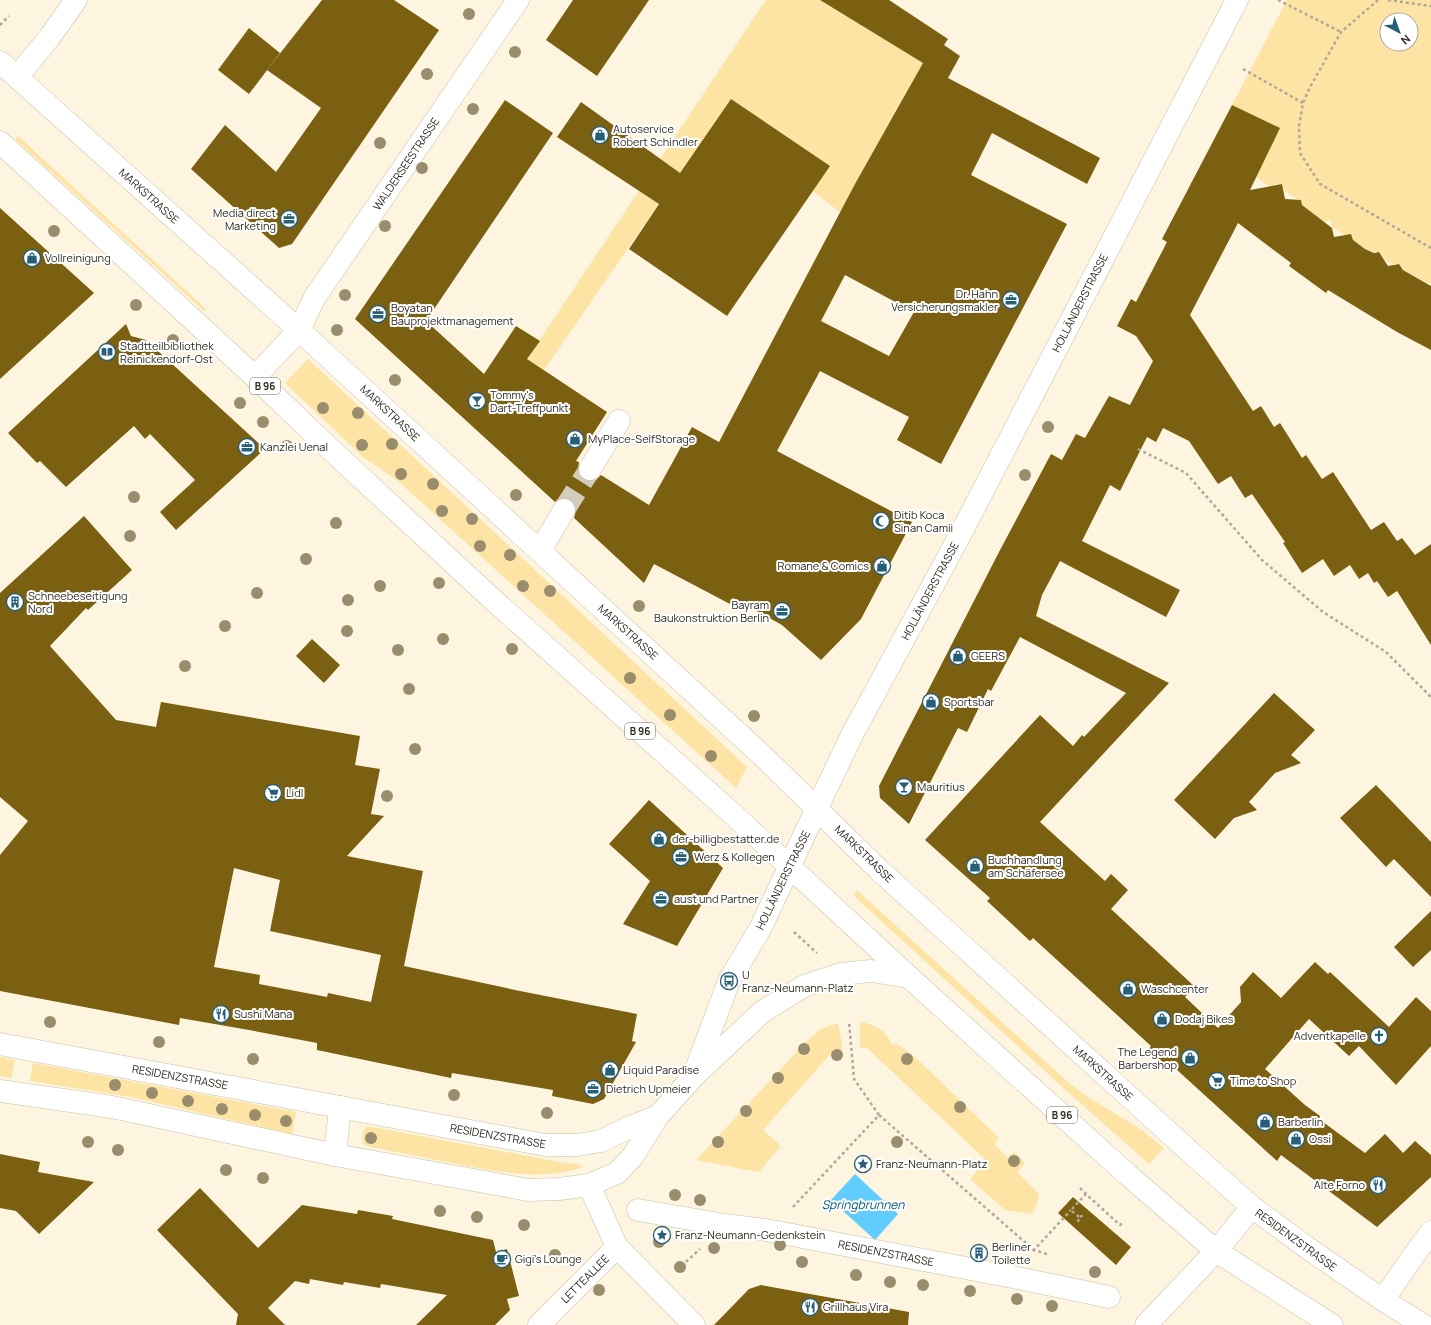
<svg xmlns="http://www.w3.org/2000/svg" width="1431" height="1325" font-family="Manrope,sans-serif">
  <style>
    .green { fill: #fde3a4; fill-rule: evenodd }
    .water { fill: #61ccfe }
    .building { fill: #7a6010; fill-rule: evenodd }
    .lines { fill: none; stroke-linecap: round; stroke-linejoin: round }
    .minor-tunnel { stroke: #d4ccba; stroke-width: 22; stroke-dasharray: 22 11; stroke-linecap: butt }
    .minor-casing { stroke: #cac0a6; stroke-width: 23 }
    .major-casing { stroke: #cac0a6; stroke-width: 23 }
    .path { stroke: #b0a998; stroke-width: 2.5; stroke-dasharray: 3 3; stroke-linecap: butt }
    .minor { stroke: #fff; stroke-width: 22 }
    .major { stroke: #fff; stroke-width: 22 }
    .tree { fill: #998d6d }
    .labels { text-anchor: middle; stroke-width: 4; stroke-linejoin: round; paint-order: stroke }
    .shield { fill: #fff; stroke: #6d6a63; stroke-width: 1 }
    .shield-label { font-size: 10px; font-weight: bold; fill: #2e2a20 }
    .poi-label { font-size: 11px; fill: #2e2a20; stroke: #fff; text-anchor: start }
    .street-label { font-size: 11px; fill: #2e2a20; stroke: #fff }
    .water-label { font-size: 12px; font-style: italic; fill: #005b7c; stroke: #fff }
  </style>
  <rect width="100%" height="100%" fill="#fef5e0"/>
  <g class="green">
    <path d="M766,0h54l103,63 -82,150 -28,-22 16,-25 -98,-67 -187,271 -17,-11z"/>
    <path d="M1287,0h144v283h-4l-23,-13 -5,-6c-9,2 -15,-5 -20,-12 -7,1 -21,-6 -26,-12 -1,-1 -2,-5 -2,-6l-7,1 -12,-8 -1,-7 -7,2 -22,-16 -1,-6c-8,-1 -17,-8 -19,-16l-4,1 -3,-2 -4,5 -18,-14 -21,-69zM1387,20h24v24h-24z"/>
    <path d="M18,136l188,173 -2,2 -189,-172z"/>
    <path d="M308,359l439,408 -11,21 -338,-307 -35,-24 -78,-74z"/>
    <path d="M856,891l3,1 211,192 21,15 48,29 25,20 -15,16 -89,-79 -205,-188 -1,-3z"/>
    <path d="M860,1022c14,2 27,9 32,23l5,-1 17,12 85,82 -5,6 14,14 6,-6 11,11 -8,9 22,22 -3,13 -4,7 -27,-4 -35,-31 16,-19 -119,-112h-7z"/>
    <path d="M838,1023l5,27h-9l-71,80 18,16 -22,26 -63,-12 112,-120 13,-11z"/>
    <path d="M0,1057l15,3 -4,18 -11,-2z"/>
    <path d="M33,1063l263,49 -4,22 -161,-37 -101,-16z"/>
    <path d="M367,1126l198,37 13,1 5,3c-43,15 -89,4 -132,-4 -28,-6 -56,-11 -85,-17 -6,-4 -4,-15 1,-20z"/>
  </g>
  <path class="water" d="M855,1174l43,40 -23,26 -44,-40z"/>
  <g class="building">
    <path d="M322,0h72l45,30 -147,214 -13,4 -88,-79 34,-44 51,47 45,-64 -54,-38z"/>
    <path d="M573,0h76l-52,76 -51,-36z"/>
    <path d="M820,0h69l59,39 -4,6 16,11 -12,22 152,80 -13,26 -95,-51 -21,42 96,49 -126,240 -44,-24 12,-23 -89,-46 -43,80 135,71 -51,97 -40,41 -39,-35 -49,-27 -3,6 -76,-40 -10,19 -70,-65 2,-8 -1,-6 -4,-5 -7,-1 -6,1 -3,3 -200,-183 150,-219 48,33 -127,188 58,53 32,-48 24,15 -13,18 80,53 -31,49 3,1 -1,7 1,6 5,5 6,1 6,-1 5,-5 48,30 43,-78 27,15 136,-258 68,-121zM845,275l69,37 -25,44 -68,-35z"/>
    <path d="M249,28l31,25 -31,41 -31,-24z"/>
    <path d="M731,99l99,67 -103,150 -98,-67 30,-45 -102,-67 24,-35 99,71z"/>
    <path d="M1232,105l48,23 -30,62 32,-6 3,15 16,1 1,5 30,23 2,9 17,-3 2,6 12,9 9,4 5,-1 9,14 11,-2 4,6 28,16v64l-34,-18 -69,-42 -2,3 -37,-27 2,-3 -53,-40 -48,92 63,96 8,-5 13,21 6,-4 22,35 4,-3 16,24 11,-7 38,58 13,-8 13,19 5,-3 13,17 16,-11v101l-34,-54 -9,6 -11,-16 -3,2 -6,-10 -9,6 -9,-14 -16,11 -11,-17 -21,14 -19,-30 2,-1 -33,-48 -7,4 -14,-22 -13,8 -29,-43 -26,-13 -7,14 -9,-5 -27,54 -10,-6 -28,56 98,49 -14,27 -106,-56 -18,34 -6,21 133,67 -129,139 65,59 6,-7 17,16 -17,19 83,77 -9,11 33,31 23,-26 -1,-15 13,-15 28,26 34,-36 13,12 2,-2 59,55 27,-30 15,14v35l-35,39 -37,-39 -10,10 -40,-37 -44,50 40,36 15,11 -1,3 46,34 20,-19 18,19 12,-12 16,14v22l-54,50 -96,-72 -4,6 -101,-92 -7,2 -9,-7 -12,-14 3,-4 -118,-108 -3,3 -43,-40 3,-3 -65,-58 115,-125 33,31 9,-11 2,2 42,-44 -106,-56 -29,54 -3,-2 -21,43 -9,-4 -49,96 -29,-26 -1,-12 120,-234 52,-98 11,6 14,-26 9,4 24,-42 21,9 23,-44 -17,-25 -19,-10 14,-27 5,3 31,-60 -5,-3z"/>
    <path d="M0,208l94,85 -94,86z"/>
    <path d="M126,324l5,12 15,4 119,109 -89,81 -16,-18 35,-32 -45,-46 -5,5 -11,-13 -68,61 -26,-26 -3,2 -29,-30z"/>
    <path d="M84,516l48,54 -44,40 -2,-2 -36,38 66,74 40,7 5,-25 199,34 -5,29 25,4 -9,45 13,2 -37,40 76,15 -19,95 116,25 117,23 -5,27 4,1 -32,57 -11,5 -41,-8 1,-6 -101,-17 -1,5 -134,-28v-7l-68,-13 -69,-12 -1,7 -179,-34v-136l28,-34 -28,-24v-204zM234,868l46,12 -10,51 111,24 -10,47 -43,-9 -1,4 -68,-13 1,-9 -46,-8z"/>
    <path d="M312,639l28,26 -16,18 -28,-27z"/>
    <path d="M1274,693l41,37 -24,25 10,8 -26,10 -26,29 8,8 -23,8 -19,21 -41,-39z"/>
    <path d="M1376,785l55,57v55l-37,-38 -8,8 -46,-49z"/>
    <path d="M649,800l74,68 -46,78 -54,-22 27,-43 -41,-37z"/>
    <path d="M1431,911v39l-18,17 -19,-20z"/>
    <path d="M0,1154l40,8 -2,10 56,10 -55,52 -23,-23 -16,-3z"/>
    <path d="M200,1188l58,60 44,-43 55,9 1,-4 35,6 -1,3 101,21 3,12 11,-3 12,47 -12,3 3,11 -15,15h-79l31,-30 -66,-11 -1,4 -36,-6 -1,3 -33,-6 -1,5 -14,-3 -27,27 17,17h-49l2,-11 -81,-84z"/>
    <path d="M1073,1197l58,50 -15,18 -58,-52z"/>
    <path d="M761,1285l148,27 -1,13h-194l35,-36z"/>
  </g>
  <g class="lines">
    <path class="minor-tunnel" d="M564,510l26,-41"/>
    <g class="minor-casing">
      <g id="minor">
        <path d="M17,77l32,-39 27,-38"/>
        <path d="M299,330l16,-33 203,-297"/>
        <path d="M590,469l29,-48"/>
        <path d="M540,551l24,-41"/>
        <path d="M817,808l36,-75 106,-196 278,-537"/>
        <path d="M335,1155l5,-48"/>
        <path d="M589,1185l28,62 77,78"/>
        <path d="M638,1210l87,15 41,5 247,47 96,20"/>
        <path d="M1383,1300l31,-45 17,-23"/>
        <path d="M539,1325l78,-78"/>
        <path d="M1146,1325l70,-74"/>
      </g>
    </g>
    <g class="major-casing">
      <g id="major">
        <path d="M0,62l299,268 466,428 114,112 309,280 64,57 57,42 74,51 40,25"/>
        <path d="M0,142l255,235 74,71 161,149 246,220 173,160 219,198 88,76 116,74"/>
        <path d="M255,377l44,-47"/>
        <path d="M0,1044l545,101h33l23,-4 27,-13 30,-12"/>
        <path d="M696,1074l66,-62 42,-26 37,-12 30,-3 38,6"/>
        <path d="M0,1091l112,16 223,48 172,31 21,4 31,-1 30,-4 28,-12 16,-17 25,-40 35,-39 36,-96 31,-52 57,-121"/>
        <path d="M1216,1251l36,-44"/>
      </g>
    </g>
    <g class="path">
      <path d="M1278,0l63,32"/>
      <path d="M1378,0l-37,32 -32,57 -6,14 -4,23 1,27 20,31 111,64"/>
      <path d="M1388,0l43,6"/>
      <path d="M0,25l9,-9"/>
      <path d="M1243,69l60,34"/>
      <path d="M1138,449l48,24 76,87 61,52 63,40 45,45"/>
      <path d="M794,932l23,21"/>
      <path d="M879,1115l155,135 13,4"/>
      <path d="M1080,1188l6,6"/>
      <path d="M793,1207l86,-92 -25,-36 -5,-57"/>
      <path d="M1079,1217l-8,-7 15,-16 34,31 2,-2"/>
      <path d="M1078,1222l1,-5 5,-2"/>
      <path d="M1033,1251l38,-41"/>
      <path d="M677,1270l23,-21"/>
    </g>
    <use href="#minor" class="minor"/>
    <use href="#major" class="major"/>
  </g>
  <g class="tree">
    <circle cx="469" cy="14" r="6"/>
    <circle cx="515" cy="52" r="6"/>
    <circle cx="427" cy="74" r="6"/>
    <circle cx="473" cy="109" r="6"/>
    <circle cx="380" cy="143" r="6"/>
    <circle cx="422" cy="168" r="6"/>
    <circle cx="385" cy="226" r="6"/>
    <circle cx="54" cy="231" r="6"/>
    <circle cx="345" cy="295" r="6"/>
    <circle cx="136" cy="305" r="6"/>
    <circle cx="337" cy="330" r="6"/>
    <circle cx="173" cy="340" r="6"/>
    <circle cx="395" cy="380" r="6"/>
    <circle cx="240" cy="403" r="6"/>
    <circle cx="323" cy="408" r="6"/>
    <circle cx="358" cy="413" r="6"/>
    <circle cx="263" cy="422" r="6"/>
    <circle cx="1048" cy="427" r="6"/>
    <circle cx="392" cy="444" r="6"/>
    <circle cx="362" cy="445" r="6"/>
    <circle cx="287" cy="446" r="6"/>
    <circle cx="401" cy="474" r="6"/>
    <circle cx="1025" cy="475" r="6"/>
    <circle cx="433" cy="484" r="6"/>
    <circle cx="516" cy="495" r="6"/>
    <circle cx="134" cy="497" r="6"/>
    <circle cx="442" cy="511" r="6"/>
    <circle cx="472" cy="519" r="6"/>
    <circle cx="336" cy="523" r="6"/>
    <circle cx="130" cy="536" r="6"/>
    <circle cx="480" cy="546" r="6"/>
    <circle cx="510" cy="555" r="6"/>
    <circle cx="306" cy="559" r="6"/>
    <circle cx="439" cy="583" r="6"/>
    <circle cx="380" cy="586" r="6"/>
    <circle cx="523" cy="586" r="6"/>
    <circle cx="550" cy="591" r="6"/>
    <circle cx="257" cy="593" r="6"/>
    <circle cx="348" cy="600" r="6"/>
    <circle cx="639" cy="606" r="6"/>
    <circle cx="225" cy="626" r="6"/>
    <circle cx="347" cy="631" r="6"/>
    <circle cx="443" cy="639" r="6"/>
    <circle cx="512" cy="649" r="6"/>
    <circle cx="398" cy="650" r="6"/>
    <circle cx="185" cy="666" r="6"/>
    <circle cx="630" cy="678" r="6"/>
    <circle cx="409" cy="689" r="6"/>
    <circle cx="670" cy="715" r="6"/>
    <circle cx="754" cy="716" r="6"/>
    <circle cx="415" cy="749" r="6"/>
    <circle cx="711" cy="756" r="6"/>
    <circle cx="387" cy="796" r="6"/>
    <circle cx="50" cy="1022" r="6"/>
    <circle cx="159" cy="1042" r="6"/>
    <circle cx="804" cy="1049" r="6"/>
    <circle cx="837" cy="1055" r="6"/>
    <circle cx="253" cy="1059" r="6"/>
    <circle cx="907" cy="1059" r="6"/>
    <circle cx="778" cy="1078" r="6"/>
    <circle cx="115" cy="1085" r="6"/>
    <circle cx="152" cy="1093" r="6"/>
    <circle cx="454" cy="1095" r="6"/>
    <circle cx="188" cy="1101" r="6"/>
    <circle cx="960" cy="1107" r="6"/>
    <circle cx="222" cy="1109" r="6"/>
    <circle cx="746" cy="1111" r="6"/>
    <circle cx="547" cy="1113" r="6"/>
    <circle cx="255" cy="1115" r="6"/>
    <circle cx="286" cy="1121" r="6"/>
    <circle cx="371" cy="1138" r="6"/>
    <circle cx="88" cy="1142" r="6"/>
    <circle cx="718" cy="1142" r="6"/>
    <circle cx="897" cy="1142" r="6"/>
    <circle cx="118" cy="1150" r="6"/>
    <circle cx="1014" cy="1161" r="6"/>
    <circle cx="226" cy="1170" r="6"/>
    <circle cx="263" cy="1178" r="6"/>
    <circle cx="675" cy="1195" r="6"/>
    <circle cx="700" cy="1200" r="6"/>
    <circle cx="440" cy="1211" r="6"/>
    <circle cx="477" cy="1217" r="6"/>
    <circle cx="524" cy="1225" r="6"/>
    <circle cx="659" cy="1242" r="6"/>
    <circle cx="780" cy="1245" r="6"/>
    <circle cx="714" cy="1248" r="6"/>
    <circle cx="555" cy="1255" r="6"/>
    <circle cx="802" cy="1262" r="6"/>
    <circle cx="680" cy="1267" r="6"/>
    <circle cx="1095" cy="1272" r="6"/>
    <circle cx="856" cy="1275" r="6"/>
    <circle cx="890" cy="1282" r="6"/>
    <circle cx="923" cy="1285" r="6"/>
    <circle cx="599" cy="1290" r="6"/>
    <circle cx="970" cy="1291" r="6"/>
    <circle cx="1017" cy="1299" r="6"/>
    <circle cx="1052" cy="1306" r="6"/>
  </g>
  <defs>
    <g id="shop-ring" transform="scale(0.9)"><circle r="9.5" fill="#fff" stroke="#265f79" stroke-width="1.5"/><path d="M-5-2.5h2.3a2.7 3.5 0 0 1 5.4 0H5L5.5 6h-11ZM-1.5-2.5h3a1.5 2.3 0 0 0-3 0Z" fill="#265f79"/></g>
    <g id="office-ring" transform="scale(0.9)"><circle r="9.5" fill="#fff" stroke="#265f79" stroke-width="1.5"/><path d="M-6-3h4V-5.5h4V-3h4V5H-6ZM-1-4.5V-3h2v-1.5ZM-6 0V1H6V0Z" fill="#265f79"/></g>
    <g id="library-ring" transform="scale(0.9)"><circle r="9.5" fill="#fff" stroke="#265f79" stroke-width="1.5"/><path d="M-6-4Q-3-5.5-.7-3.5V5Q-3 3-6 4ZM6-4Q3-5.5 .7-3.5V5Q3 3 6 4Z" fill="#265f79"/></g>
    <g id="bar-ring" transform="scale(0.9)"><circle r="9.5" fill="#fff" stroke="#265f79" stroke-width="1.5"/><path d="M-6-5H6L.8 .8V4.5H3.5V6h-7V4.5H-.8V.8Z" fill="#265f79"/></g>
    <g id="mosque-ring" transform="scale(0.9)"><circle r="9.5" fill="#fff" stroke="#265f79" stroke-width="1.5"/><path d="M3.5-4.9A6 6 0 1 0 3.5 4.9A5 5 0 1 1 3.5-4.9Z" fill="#265f79"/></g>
    <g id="building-ring" transform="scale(0.9)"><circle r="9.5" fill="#fff" stroke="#265f79" stroke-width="1.5"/><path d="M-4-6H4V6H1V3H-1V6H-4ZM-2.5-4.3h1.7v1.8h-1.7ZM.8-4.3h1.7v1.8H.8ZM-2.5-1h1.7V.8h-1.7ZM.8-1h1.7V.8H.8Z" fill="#265f79"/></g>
    <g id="supermarket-ring" transform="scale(0.9)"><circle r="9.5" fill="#fff" stroke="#265f79" stroke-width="1.5"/><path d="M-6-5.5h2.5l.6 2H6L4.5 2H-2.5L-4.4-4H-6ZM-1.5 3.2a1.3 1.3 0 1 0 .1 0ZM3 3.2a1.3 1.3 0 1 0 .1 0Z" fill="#265f79"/></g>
    <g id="bus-ring" transform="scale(0.9)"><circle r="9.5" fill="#fff" stroke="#265f79" stroke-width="1.5"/><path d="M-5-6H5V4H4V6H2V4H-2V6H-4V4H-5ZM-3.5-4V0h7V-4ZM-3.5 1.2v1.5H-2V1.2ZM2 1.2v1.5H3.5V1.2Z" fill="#265f79"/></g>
    <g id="restaurant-ring" transform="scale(0.9)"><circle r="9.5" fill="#fff" stroke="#265f79" stroke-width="1.5"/><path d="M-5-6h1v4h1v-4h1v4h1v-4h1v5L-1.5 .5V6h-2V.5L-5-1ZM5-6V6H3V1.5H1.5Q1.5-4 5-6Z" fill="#265f79"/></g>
    <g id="church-ring" transform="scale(0.9)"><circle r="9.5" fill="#fff" stroke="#265f79" stroke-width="1.5"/><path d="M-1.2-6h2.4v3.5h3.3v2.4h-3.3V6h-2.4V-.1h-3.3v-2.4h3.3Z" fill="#265f79"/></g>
    <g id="sight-ring" transform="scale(0.9)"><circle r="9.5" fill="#fff" stroke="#265f79" stroke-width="1.5"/><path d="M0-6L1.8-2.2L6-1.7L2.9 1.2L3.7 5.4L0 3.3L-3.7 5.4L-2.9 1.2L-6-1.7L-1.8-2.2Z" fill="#265f79"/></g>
    <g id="cafe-ring" transform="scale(0.9)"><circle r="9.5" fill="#fff" stroke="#265f79" stroke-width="1.5"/><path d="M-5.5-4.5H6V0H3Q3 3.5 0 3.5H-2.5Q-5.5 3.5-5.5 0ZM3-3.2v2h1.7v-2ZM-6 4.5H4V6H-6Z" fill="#265f79"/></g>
  </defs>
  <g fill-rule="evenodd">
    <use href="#shop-ring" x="600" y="135"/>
    <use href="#office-ring" x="289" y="219"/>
    <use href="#shop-ring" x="32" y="258"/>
    <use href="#office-ring" x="1011" y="300"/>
    <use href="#office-ring" x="378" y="314"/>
    <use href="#library-ring" x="107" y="352"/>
    <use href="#bar-ring" x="477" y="401"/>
    <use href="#shop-ring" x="575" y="439"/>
    <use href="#office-ring" x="247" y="447"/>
    <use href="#mosque-ring" x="881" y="521"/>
    <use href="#shop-ring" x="882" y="566"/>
    <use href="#building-ring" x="15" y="602"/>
    <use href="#office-ring" x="782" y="611"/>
    <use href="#shop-ring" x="958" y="656"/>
    <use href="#shop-ring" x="931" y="702"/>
    <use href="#bar-ring" x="904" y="787"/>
    <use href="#supermarket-ring" x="273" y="793"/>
    <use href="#shop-ring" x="659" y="839"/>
    <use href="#office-ring" x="681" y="857"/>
    <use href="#shop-ring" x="975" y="866"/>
    <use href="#office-ring" x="661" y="899"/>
    <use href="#bus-ring" x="729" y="981"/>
    <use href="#shop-ring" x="1128" y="989"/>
    <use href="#restaurant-ring" x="221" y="1014"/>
    <use href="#shop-ring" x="1162" y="1019"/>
    <use href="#church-ring" x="1379" y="1036"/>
    <use href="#shop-ring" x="1190" y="1058"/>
    <use href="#shop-ring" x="610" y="1070"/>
    <use href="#supermarket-ring" x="1217" y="1081"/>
    <use href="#office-ring" x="593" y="1089"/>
    <use href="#shop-ring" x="1265" y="1122"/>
    <use href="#shop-ring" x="1296" y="1139"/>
    <use href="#sight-ring" x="863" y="1164"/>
    <use href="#restaurant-ring" x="1378" y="1185"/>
    <use href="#sight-ring" x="662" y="1235"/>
    <use href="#building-ring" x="979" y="1253"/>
    <use href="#cafe-ring" x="502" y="1259"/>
    <use href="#restaurant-ring" x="810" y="1307"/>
  </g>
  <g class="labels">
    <g class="shield">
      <rect x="250" y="378" width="30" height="16" rx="3"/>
      <rect x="625" y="723" width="30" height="16" rx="3"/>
      <rect x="1047" y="1107" width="30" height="16" rx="3"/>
    </g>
    <g class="shield-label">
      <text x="265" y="390">B 96</text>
      <text x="640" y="735">B 96</text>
      <text x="1062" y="1119">B 96</text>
    </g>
    <g class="poi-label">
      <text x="613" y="133">Autoservice<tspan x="613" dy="13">Robert Schindler</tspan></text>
      <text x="276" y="217" text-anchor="end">Media direct<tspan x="276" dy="13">Marketing</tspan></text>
      <text x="45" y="262">Vollreinigung</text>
      <text x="998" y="298" text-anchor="end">Dr. Hahn<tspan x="998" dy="13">Versicherungsmakler</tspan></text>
      <text x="391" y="312">Boyatan<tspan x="391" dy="13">Bauprojektmanagement</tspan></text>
      <text x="120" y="350">Stadtteilbibliothek<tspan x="120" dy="13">Reinickendorf-Ost</tspan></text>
      <text x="490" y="399">Tommy's<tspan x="490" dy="13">Dart-Treffpunkt</tspan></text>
      <text x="588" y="443">MyPlace-SelfStorage</text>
      <text x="260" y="451">Kanzlei Uenal</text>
      <text x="894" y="519">Ditib Koca<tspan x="894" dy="13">Sinan Camii</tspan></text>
      <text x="869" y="570" text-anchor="end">Romane &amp; Comics</text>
      <text x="28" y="600">Schneebeseitigung<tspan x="28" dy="13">Nord</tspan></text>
      <text x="769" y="609" text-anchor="end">Bayram<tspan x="769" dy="13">Baukonstruktion Berlin</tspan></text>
      <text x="971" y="660">GEERS</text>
      <text x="944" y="706">Sportsbar</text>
      <text x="917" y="791">Mauritius</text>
      <text x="286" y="797">Lidl</text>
      <text x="672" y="843">der-billigbestatter.de</text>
      <text x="694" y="861">Werz &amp; Kollegen</text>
      <text x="988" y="864">Buchhandlung<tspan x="988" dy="13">am Schäfersee</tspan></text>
      <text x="674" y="903">aust und Partner</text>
      <text x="742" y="979">U<tspan x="742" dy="13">Franz-Neumann-Platz</tspan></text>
      <text x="1141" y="993">Waschcenter</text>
      <text x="234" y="1018">Sushi Mana</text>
      <text x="1175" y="1023">Dodaj Bikes</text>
      <text x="1366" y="1040" text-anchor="end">Adventkapelle</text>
      <text x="1177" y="1056" text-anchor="end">The Legend<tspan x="1177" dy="13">Barbershop</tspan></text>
      <text x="623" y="1074">Liquid Paradise</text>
      <text x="1230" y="1085">Time to Shop</text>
      <text x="606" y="1093">Dietrich Upmeier</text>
      <text x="1278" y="1126">Barberlin</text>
      <text x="1309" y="1143">Ossi</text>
      <text x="876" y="1168">Franz-Neumann-Platz</text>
      <text x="1365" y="1189" text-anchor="end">Alte Forno</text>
      <text x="675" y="1239">Franz-Neumann-Gedenkstein</text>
      <text x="992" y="1251">Berliner<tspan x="992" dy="13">Toilette</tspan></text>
      <text x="515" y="1263">Gigi's Lounge</text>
      <text x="823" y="1311">Grillhaus Vira</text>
    </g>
    <g class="street-label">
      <text transform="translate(406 164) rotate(-56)" y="4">WALDERSEESTRASSE</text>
      <text transform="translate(149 196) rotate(42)" y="4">MARKSTRASSE</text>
      <text transform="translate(1080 303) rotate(-63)" y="4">HOLLÄNDERSTRASSE</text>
      <text transform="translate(390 413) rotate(43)" y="4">MARKSTRASSE</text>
      <text transform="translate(930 591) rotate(-62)" y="4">HOLLÄNDERSTRASSE</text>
      <text transform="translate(628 632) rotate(42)" y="4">MARKSTRASSE</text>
      <text transform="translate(864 854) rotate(44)" y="4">MARKSTRASSE</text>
      <text transform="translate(783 880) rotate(-64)" y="4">HOLLÄNDERSTRASSE</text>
      <text transform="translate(1103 1073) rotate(42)" y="4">MARKSTRASSE</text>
      <text transform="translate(180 1077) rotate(10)" y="4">RESIDENZSTRASSE</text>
      <text transform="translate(498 1136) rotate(10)" y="4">RESIDENZSTRASSE</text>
      <text transform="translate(1296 1240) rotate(36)" y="4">RESIDENZSTRASSE</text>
      <text transform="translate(886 1253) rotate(11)" y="4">RESIDENZSTRASSE</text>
      <text transform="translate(585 1279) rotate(-45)" y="4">LETTEALLEE</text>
    </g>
    <g class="water-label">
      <text x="863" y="1209">Springbrunnen</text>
    </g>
  </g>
  <g transform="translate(1399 32) rotate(139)"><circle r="19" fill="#ffffff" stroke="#abaaa6"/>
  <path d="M0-3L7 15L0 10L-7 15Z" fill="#265f79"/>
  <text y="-6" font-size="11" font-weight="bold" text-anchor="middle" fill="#2e2a20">N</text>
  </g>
</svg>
